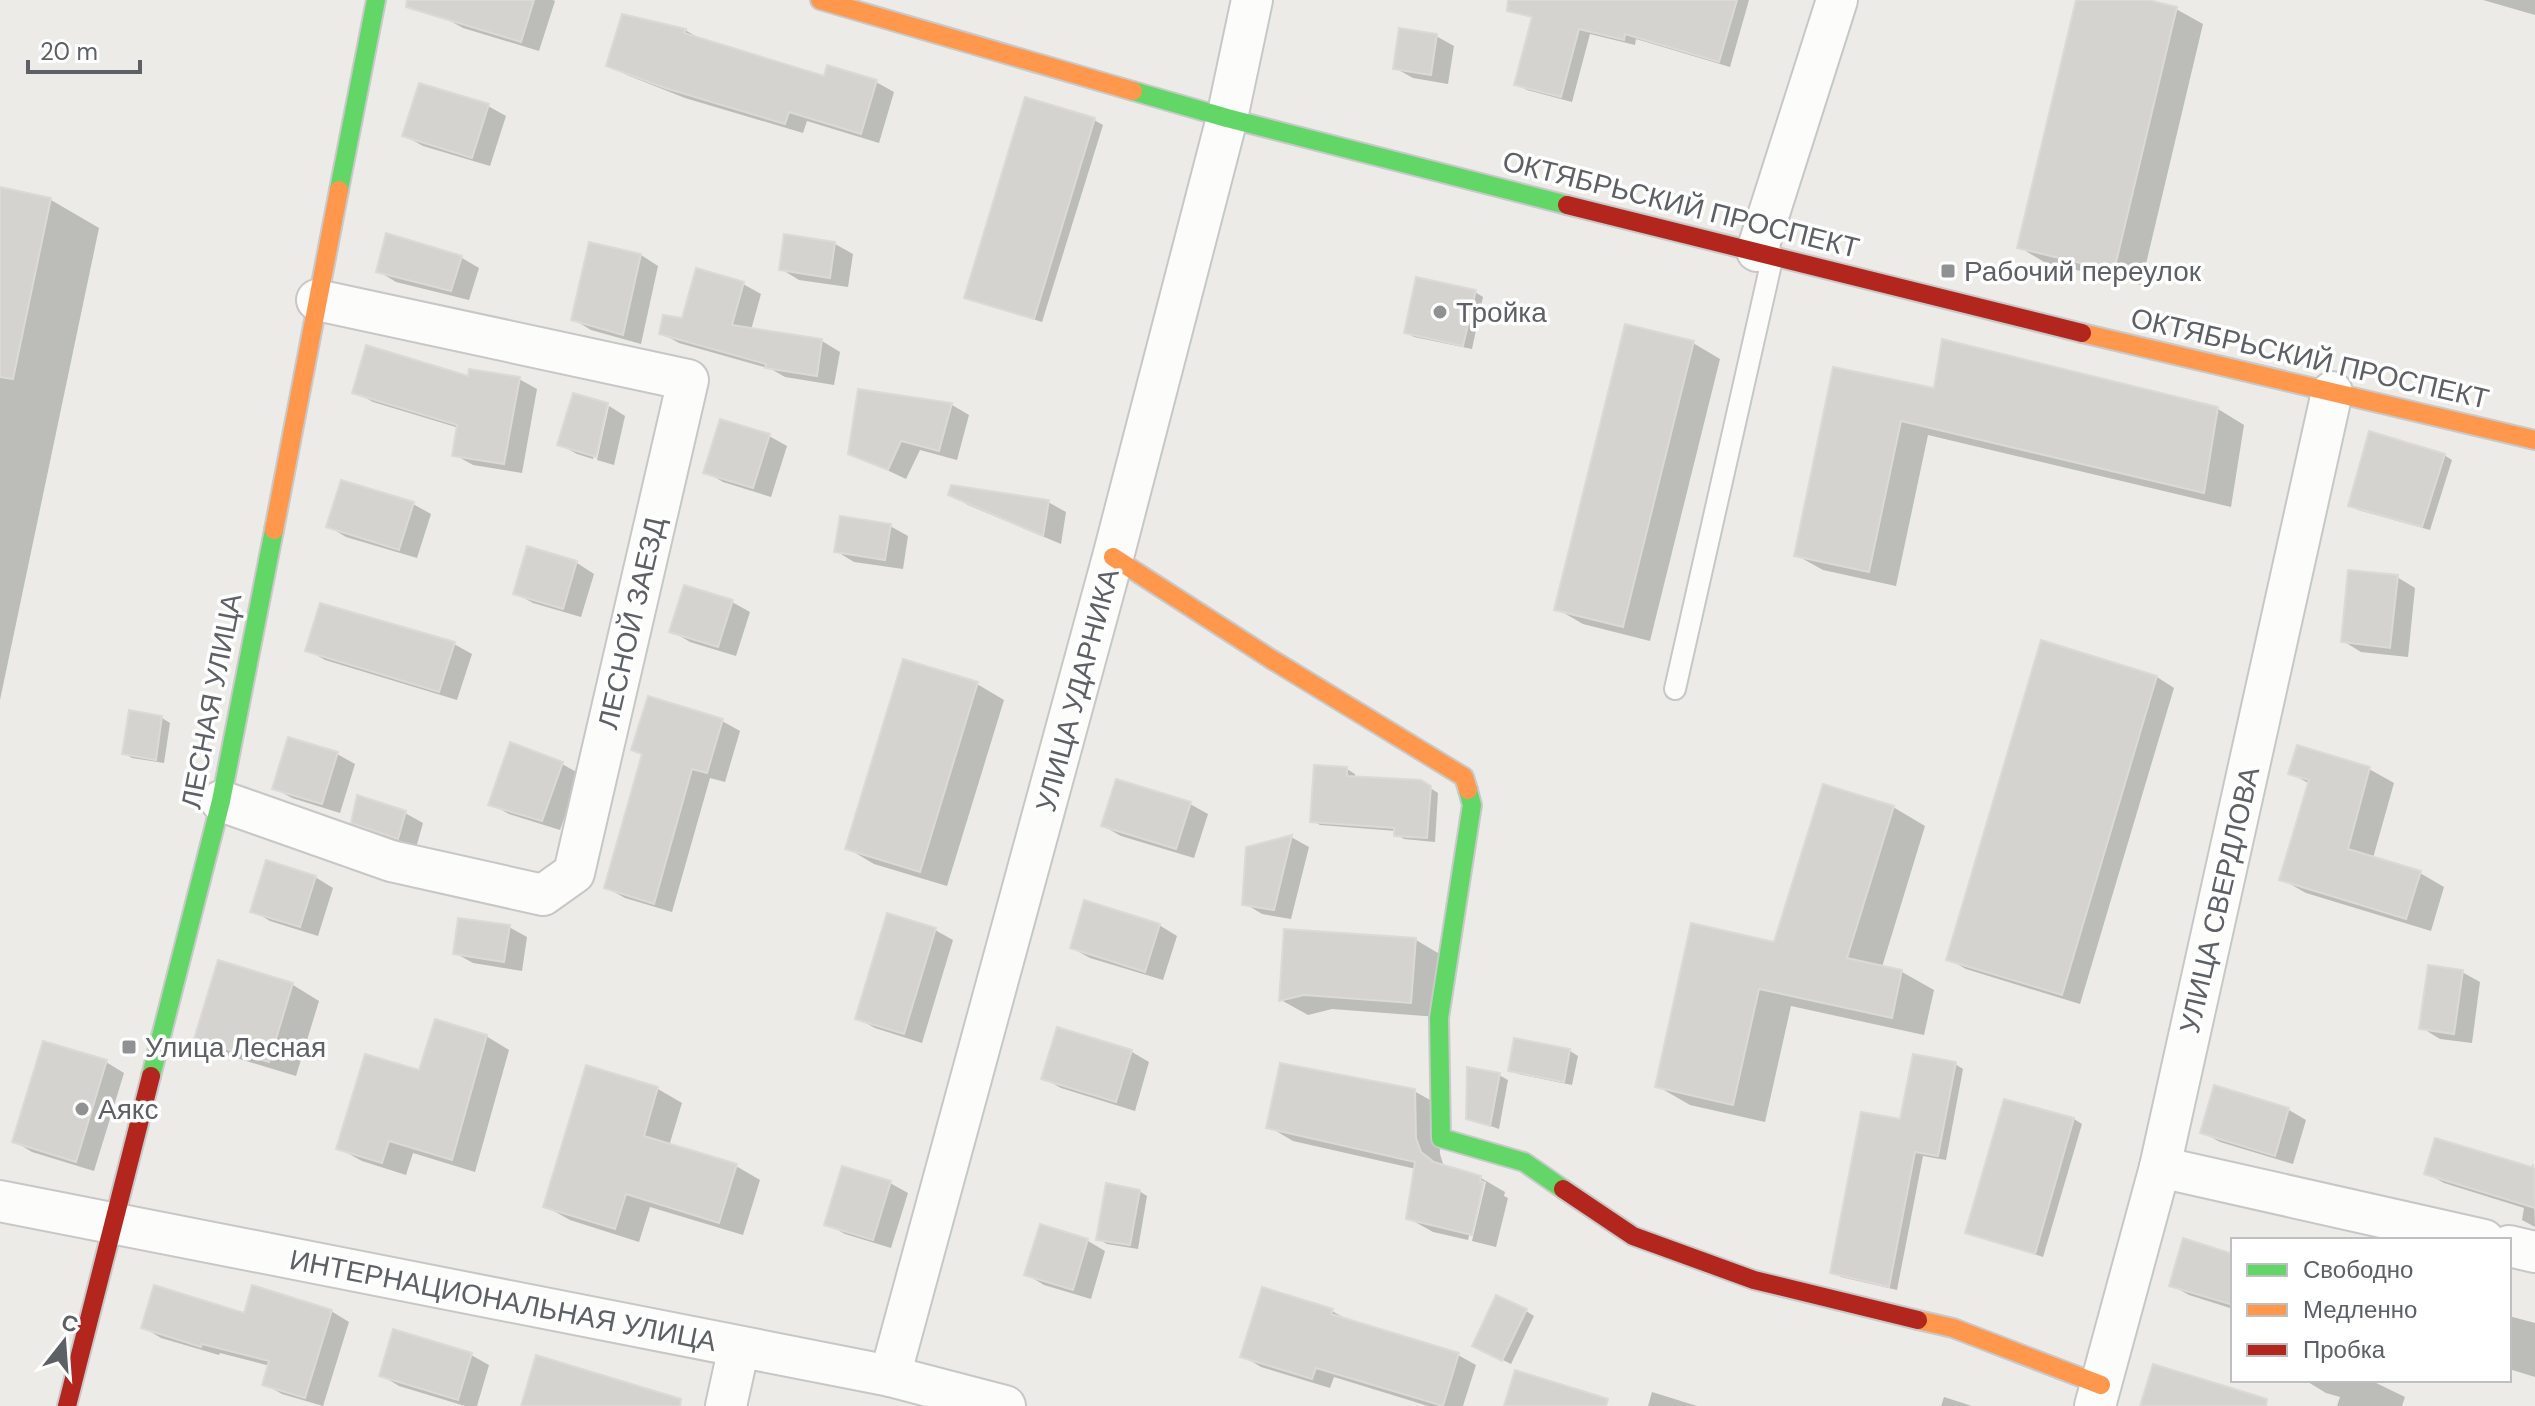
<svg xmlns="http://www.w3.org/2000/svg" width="2535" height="1406" font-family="'DM Sans',sans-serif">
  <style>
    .shadow { fill: #0003 }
    .building { fill: #d4d3d0; stroke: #dbdad6; stroke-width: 2 }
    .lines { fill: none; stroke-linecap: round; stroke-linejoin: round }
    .lane-casing { stroke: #c8c7c7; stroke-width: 24 }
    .street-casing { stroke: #c8c7c7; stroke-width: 44 }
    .fast-casing { stroke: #c8c9c9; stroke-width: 22 }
    .slow-casing { stroke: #c8c9c9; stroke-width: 22 }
    .jam-casing { stroke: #c8c9c9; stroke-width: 22 }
    .lane { stroke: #fcfcfb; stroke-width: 20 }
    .street { stroke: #fcfcfb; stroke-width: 40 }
    .fast { stroke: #63d668; stroke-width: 18 }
    .slow { stroke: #ff974d; stroke-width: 18 }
    .jam { stroke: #b3261e; stroke-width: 18 }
    .poi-dot { fill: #8f9192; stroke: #fff; stroke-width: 3 }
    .labels { text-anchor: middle; stroke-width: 7; stroke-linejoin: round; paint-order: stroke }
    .street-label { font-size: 28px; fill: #5d6064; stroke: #fff }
    .poi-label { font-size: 28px; fill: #5d6064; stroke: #fff; text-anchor: start }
  </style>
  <rect width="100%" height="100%" fill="#ecebe7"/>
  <g class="shadow">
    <path d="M450,0h103l2,1 -16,50 -76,-23 -18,-10z"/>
    <path d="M1538,0h211l-19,67 -94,-28 -1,6 -45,-11 -18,68 -45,-12 -11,-6z"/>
    <path d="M2079,0h62l35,9 27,15 -62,261 -95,-22 -27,-16z"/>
    <path d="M2483,0h52v15z"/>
    <path d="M685,30l19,11 121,38 51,3 18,10 -15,51 -72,-22 -4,12 -118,-35 -58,-23 -18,-10z"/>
    <path d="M1436,36l18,10 -6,38 -35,-6 -18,-10z"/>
    <path d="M488,106l18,10 -16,50 -67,-20 -18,-10z"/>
    <path d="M1094,120l9,5 -61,197 -76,-25z"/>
    <path d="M0,189l51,11 48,28 -99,472z"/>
    <path d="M387,236l75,22 17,10 -10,32 -73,-18 -18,-11z"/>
    <path d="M835,244l18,10 -5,33 -49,-7 -18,-11z"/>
    <path d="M641,255l17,11 -17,78 -50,-14 -18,-11z"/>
    <path d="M743,284l18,10 -10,36 71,11 18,11 -6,33 -49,-8 -14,-8 -92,-26 -18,-10z"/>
    <path d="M1475,292l8,5 -11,52 -58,-12 -8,-5z"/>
    <path d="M1693,343l27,16 -70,282 -67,-17 -26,-15z"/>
    <path d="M1835,369l101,21 282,19 26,16 -13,82 -303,-72 -32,151 -73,-16 -27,-15z"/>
    <path d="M469,379h50l18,10 -15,84 -49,-8 -18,-10 4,-27 -86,-26 -18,-10z"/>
    <path d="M860,392l92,13 17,10 -12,45 -37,-10 -14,29 -55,-26z"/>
    <path d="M574,395l35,11h-4l-12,53 -16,-5 -18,-10z"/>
    <path d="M609,406l16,10 -11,49 -17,-5z"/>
    <path d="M769,436l18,10 -16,51 -48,-15 -17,-10z"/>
    <path d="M2444,455l8,5 -22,70 -72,-20 -8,-5z"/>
    <path d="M950,494l98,8 18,10 -5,32 -93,-39z"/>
    <path d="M413,504l18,10 -14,44 -71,-21 -18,-11z"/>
    <path d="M890,526l18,10 -5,33 -49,-7 -18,-11z"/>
    <path d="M529,549l48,14 17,11 -13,43 -48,-14 -18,-10z"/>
    <path d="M2397,577l18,11 -7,69 -47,-5 -18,-11z"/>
    <path d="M732,602l18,10 -14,44 -46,-14 -18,-11z"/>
    <path d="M2042,643l115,34 17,11 -94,316 -114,-35 -18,-10z"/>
    <path d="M454,644l18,10 -15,46 -132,-40 -17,-10z"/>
    <path d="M977,684l27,16 -57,186 -73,-22 -27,-16z"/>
    <path d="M162,718l8,5 -6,40 -32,-5 -8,-5z"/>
    <path d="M722,721l18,10 -15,51 -15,-4 -38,134 -47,-14 -18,-10 37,-133 -11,-6z"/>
    <path d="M337,754l18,10 -15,49 -48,-15 -18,-10z"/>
    <path d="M562,764l18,10 -20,56 -51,-16 -18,-10z"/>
    <path d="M1347,769l8,5v5l66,3 17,11 -3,49 -31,-3 -8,-5v-3l-76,-6 -8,-5z"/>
    <path d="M2369,769l25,14 -21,75 47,15 24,14 -13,44 -125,-38 -25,-14 29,-95 -20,-11z"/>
    <path d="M1190,804l18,10 -14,44 -73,-22 -18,-10z"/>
    <path d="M1893,807l32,19 -43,141 20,5 32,18 -10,45 -133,-29 -26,116 -75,-17 -33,-19z"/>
    <path d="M405,813l18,10 -7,25 -44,-16 -18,-10z"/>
    <path d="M1291,837l18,10 -18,72 -29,-5 -18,-11z"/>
    <path d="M315,877l18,11 -15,48 -48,-15 -17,-10z"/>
    <path d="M1159,925l18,11 -14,44 -73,-22 -18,-10z"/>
    <path d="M509,927l18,10 -5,34 -49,-8 -18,-10z"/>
    <path d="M935,930l18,10 -31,103 -47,-15 -18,-10z"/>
    <path d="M1416,940l27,16 -5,61 -106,-8 -24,6 -27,-15z"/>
    <path d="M219,963l74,22 26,16 -23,75 -73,-22 -27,-16z"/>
    <path d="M2462,972l18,10 -8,61 -32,-4 -18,-11z"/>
    <path d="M1058,1029l74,23 17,10 -14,49 -74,-23 -18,-10z"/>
    <path d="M486,1036l23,14 -34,122 -62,-19 -7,22 -44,-14 -24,-13 82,-75z"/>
    <path d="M1570,1051l8,5 -6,29 -54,-11 -8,-4z"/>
    <path d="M106,1062l18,11 -30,98 -62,-19 -18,-11z"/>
    <path d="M1955,1064l8,5 -17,91 -23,-4 -26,134 -56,-13 -8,-5 69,-150z"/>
    <path d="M588,1068l70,21 24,14 -13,43 67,20 24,14 -17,55 -93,-28 -11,35 -69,-22 -25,-14z"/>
    <path d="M1499,1075l9,5 -9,49 -31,-11z"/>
    <path d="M2215,1088l74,22 17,10 -13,44 -73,-22 -18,-10z"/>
    <path d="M1414,1091l25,14 1,49 4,13 37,11 24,14 -1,4 4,2 -12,49 -24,-6 14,-59h-4l-14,58 -35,-8 -25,-14 8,-49 -123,-28 -24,-14z"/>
    <path d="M2005,1101l69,18 8,5 -39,133 -75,-25z"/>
    <path d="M2533,1162l2,65 -13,-7 2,-12 -80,-25 -18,-10 106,-4z"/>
    <path d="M890,1183l18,10 -17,55 -46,-14 -18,-10z"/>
    <path d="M1139,1191l8,5 -9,53 -31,-5 -9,-5z"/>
    <path d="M1041,1226l47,15 17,10 -14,48 -47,-14 -18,-11z"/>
    <path d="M2233,1256v53l-44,-14 -18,-10z"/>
    <path d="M331,1311l18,11 -26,84 -41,-12 -18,-10 6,-18 -50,-13 -1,2 -58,-17 -18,-11 103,-11z"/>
    <path d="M1332,1311l18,10 108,34 18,10 -13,41h-35l-94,-29 -4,11 -69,-21 -18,-11z"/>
    <path d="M1526,1311l8,5 -23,48 -28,-14z"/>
    <path d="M2509,1316l26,7v54l-26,-8z"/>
    <path d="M471,1355l18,10 -12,41h-12l-66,-20 -18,-11z"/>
    <path d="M2309,1380h61l35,17 -3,9h-65l3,-9 -14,-4 -18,-11z"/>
    <path d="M1652,1392l45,14h-49z"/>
    <path d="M1944,1397l28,9h-31z"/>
  </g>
  <g class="building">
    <path d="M407,0h127l-13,42 -115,-35z"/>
    <path d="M1508,0h229l-18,62 -94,-28 -1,6 -45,-11 -18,68 -47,-12 18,-68 -25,-6z"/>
    <path d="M2076,0h73l28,7 -63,264 -97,-23z"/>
    <path d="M622,14l64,15 -2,4 140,43 3,-11 50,15 -16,54 -72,-22 -4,12 -120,-36 -59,-22z"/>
    <path d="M1399,28l38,6 -6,41 -38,-6z"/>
    <path d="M419,83l70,21 -17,54 -70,-22z"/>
    <path d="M1025,97l70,21 -61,201 -70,-21z"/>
    <path d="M0,187l51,11 -38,181 -13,-2z"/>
    <path d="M386,233l76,23 -11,35 -75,-19z"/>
    <path d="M784,234l51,8 -5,36 -51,-8z"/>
    <path d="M589,242l52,12 -18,81 -52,-15z"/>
    <path d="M696,268l48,14 -12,43 90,14 -5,37 -52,-8 1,-4 -107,-30 4,-19 19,3z"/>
    <path d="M1416,277l60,13 -13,56 -59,-13z"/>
    <path d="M1625,324l69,17 -71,286 -69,-17z"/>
    <path d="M1942,339l276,68 -14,86 -303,-72 -32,151 -75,-16 39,-189 101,21z"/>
    <path d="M366,345l102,31 1,-7 51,8 -16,87 -52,-8 5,-31 -105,-32z"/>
    <path d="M858,389l94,14 -13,48 -38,-10 -13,29 -40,-16z"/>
    <path d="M573,393l35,10 -12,54 -39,-12z"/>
    <path d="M720,419l50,15 -17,54 -50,-15z"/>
    <path d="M2369,431l76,23 -23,73 -74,-21z"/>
    <path d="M341,480l73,22 -15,48 -73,-23z"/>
    <path d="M951,485l98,15 -6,36 -95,-41z"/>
    <path d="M840,516l51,8 -6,36 -51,-8z"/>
    <path d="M527,546l50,15 -14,48 -50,-15z"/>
    <path d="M2348,570l50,5 -8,73 -49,-6z"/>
    <path d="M684,585l49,15 -15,47 -49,-15z"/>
    <path d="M320,603l135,39 -16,50 -134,-41z"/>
    <path d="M2041,640l116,36 -95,319 -116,-35z"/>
    <path d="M903,659l75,23 -58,190 -75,-23z"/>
    <path d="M648,696l75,23 -16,54 -15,-4 -38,135 -50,-16 38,-134 -11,-4z"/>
    <path d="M129,710l33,6 -6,44 -34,-6z"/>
    <path d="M288,737l50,15 -16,52 -50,-15z"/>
    <path d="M510,742l53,20 -21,59 -54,-16z"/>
    <path d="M2297,745l73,22 -22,82 73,22 -15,48 -127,-39 30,-100 -21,-6z"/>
    <path d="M1314,765l33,2v9l74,4 10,6 -4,52 -33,-2v-8l-84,-6z"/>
    <path d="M1116,779l75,23 -15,47 -75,-23z"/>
    <path d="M1823,784l71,22 -47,152 55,12 -10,48 -133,-29 -26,116 -78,-18 36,-164 83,19z"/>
    <path d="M357,795l49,16 -8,28 -47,-16z"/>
    <path d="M1292,835l-18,75 -32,-5 4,-58z"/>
    <path d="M266,860l50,16 -16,51 -50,-15z"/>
    <path d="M1084,900l76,24 -15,48 -75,-24z"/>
    <path d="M887,913l49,15 -32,106 -49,-15z"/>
    <path d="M458,918l52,7 -6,37 -51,-8z"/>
    <path d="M1284,929l132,9 -5,65 -107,-8 -25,6z"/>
    <path d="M218,960l75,23 -24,79 -75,-23z"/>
    <path d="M2428,965l35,5 -9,64 -35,-5z"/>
    <path d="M435,1019l52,16 -35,125 -63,-19 -7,22 -46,-14 29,-95 54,16z"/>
    <path d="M1057,1027l75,23 -16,52 -75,-23z"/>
    <path d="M1514,1038l56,11 -6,33 -56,-11z"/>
    <path d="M43,1041l64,19 -31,102 -64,-20z"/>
    <path d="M1913,1054l43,8 -18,94 -23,-4 -26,135 -59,-14 31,-161 39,7z"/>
    <path d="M1280,1063l135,26 1,49 5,14 13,10 47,14 -1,5 4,1 -12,53 -66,-16 9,-57 -149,-34z"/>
    <path d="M586,1065l72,22 -14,49 93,28 -18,59 -93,-29 -11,35 -72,-22z"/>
    <path d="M1467,1067l33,6 -10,53 -24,-7z"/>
    <path d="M2214,1085l75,23 -14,48 -75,-23z"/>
    <path d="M2004,1099l70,19 -39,136 -70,-21z"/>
    <path d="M2435,1138l100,30v40l-111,-34z"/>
    <path d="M842,1166l49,15 -18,59 -49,-15z"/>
    <path d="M1106,1183l34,7 -10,55 -34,-5z"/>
    <path d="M1040,1224l48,15 -15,51 -49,-15z"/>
    <path d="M2183,1238l50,16v51l-64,-19z"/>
    <path d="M154,1285l90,28 8,-28 80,25 -27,88 -43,-13 7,-24 -67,-17 -1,3 -60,-19z"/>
    <path d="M1262,1287l71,22 -2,5 128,39 -16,53 -127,-38 -4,11 -72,-22z"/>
    <path d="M1496,1295l31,14 -25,52 -30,-15z"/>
    <path d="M393,1329l79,24 -14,47 -79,-24z"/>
    <path d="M536,1355l145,44 -1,7h-159z"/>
    <path d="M2153,1364l114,35 -1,7h-126z"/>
    <path d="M1515,1370l93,29 -2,7h-102z"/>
  </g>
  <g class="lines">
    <g class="lane-casing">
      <path id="lane" d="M1675,689l98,-434"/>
    </g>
    <g class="street-casing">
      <g id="street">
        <path d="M1757,251l80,-251"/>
        <path d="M221,801l170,60 152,34 31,-22 114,-493 -371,-80"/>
        <path d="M2160,1167l324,73"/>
        <path d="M0,1201l890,175 115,30"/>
        <path d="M2509,1246l26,6"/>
        <path d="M890,1376l223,-819 114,-439 25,-118"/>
        <path d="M726,1406l13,-59"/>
        <path d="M2095,1406l65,-239 172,-775"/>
      </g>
    </g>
    <g class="fast-casing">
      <g id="fast">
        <path d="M1133,91l94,27 340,87"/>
        <path d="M339,190l37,-190"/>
        <path d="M1468,790l4,15 -33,213 2,120 83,24 39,27"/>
        <path d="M151,1076l70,-275 53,-271"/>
      </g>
    </g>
    <g class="slow-casing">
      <g id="slow">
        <path d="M820,0l313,91"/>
        <path d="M2082,333l453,107"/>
        <path d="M274,530l65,-340"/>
        <path d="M1113,557l158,102 193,118 4,13"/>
        <path d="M1918,1320l35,8 148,57"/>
      </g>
    </g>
    <g class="jam-casing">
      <g id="jam">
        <path d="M1567,205l515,128"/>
        <path d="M1563,1189l70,47 121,44 164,40"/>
        <path d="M67,1406l84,-330"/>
      </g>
    </g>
    <use href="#lane" class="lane"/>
    <use href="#street" class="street"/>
    <use href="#fast" class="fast"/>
    <use href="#slow" class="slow"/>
    <use href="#jam" class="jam"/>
  </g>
  <g class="poi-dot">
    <rect x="1940" y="263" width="16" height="16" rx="4"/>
    <circle cx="1440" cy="312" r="8"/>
    <rect x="121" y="1039" width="16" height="16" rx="4"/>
    <circle cx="82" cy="1109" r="8"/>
  </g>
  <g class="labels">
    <g class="street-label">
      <text transform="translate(1681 204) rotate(14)" y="10">ОКТЯБРЬСКИЙ ПРОСПЕКТ</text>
      <text transform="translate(2310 358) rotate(13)" y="10">ОКТЯБРЬСКИЙ ПРОСПЕКТ</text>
      <text transform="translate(631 623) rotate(-77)" y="10">ЛЕСНОЙ ЗАЕЗД</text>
      <text transform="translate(1077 690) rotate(-75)" y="10">УЛИЦА УДАРНИКА</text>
      <text transform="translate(211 701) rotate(-79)" y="10">ЛЕСНАЯ УЛИЦА</text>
      <text transform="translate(2219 900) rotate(-77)" y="10">УЛИЦА СВЕРДЛОВА</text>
      <text transform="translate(503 1300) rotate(11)" y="10">ИНТЕРНАЦИОНАЛЬНАЯ УЛИЦА</text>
    </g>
    <g class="poi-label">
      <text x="1964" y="281">Рабочий переулок</text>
      <text x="1456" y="322">Тройка</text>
      <text x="145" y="1057">Улица Лесная</text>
      <text x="98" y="1119">Аякс</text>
    </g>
  </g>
  <rect x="2231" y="1238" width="280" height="144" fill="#ffffff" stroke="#bebfc1" stroke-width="2"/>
  <rect x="2247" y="1264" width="40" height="12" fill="#63d668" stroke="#bebfc1" stroke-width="2"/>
  <text x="2303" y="1278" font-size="24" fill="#5d6064">Свободно</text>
  <rect x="2247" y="1304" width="40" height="12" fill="#ff974d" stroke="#bebfc1" stroke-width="2"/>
  <text x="2303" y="1318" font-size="24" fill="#5d6064">Медленно</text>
  <rect x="2247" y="1344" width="40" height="12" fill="#b3261e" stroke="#bebfc1" stroke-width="2"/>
  <text x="2303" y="1358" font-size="24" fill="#5d6064">Пробка</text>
  <g transform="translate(64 1342) rotate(17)" stroke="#ffffff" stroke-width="6" paint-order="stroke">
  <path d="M0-6L14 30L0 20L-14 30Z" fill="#5d6064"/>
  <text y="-12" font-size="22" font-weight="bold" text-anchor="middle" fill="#5d6064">С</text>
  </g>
  <path d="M28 60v12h112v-12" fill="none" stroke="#5d6064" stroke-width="4"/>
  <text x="40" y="60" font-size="24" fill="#5d6064" stroke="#ffffff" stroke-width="6" paint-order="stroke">20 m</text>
</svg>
